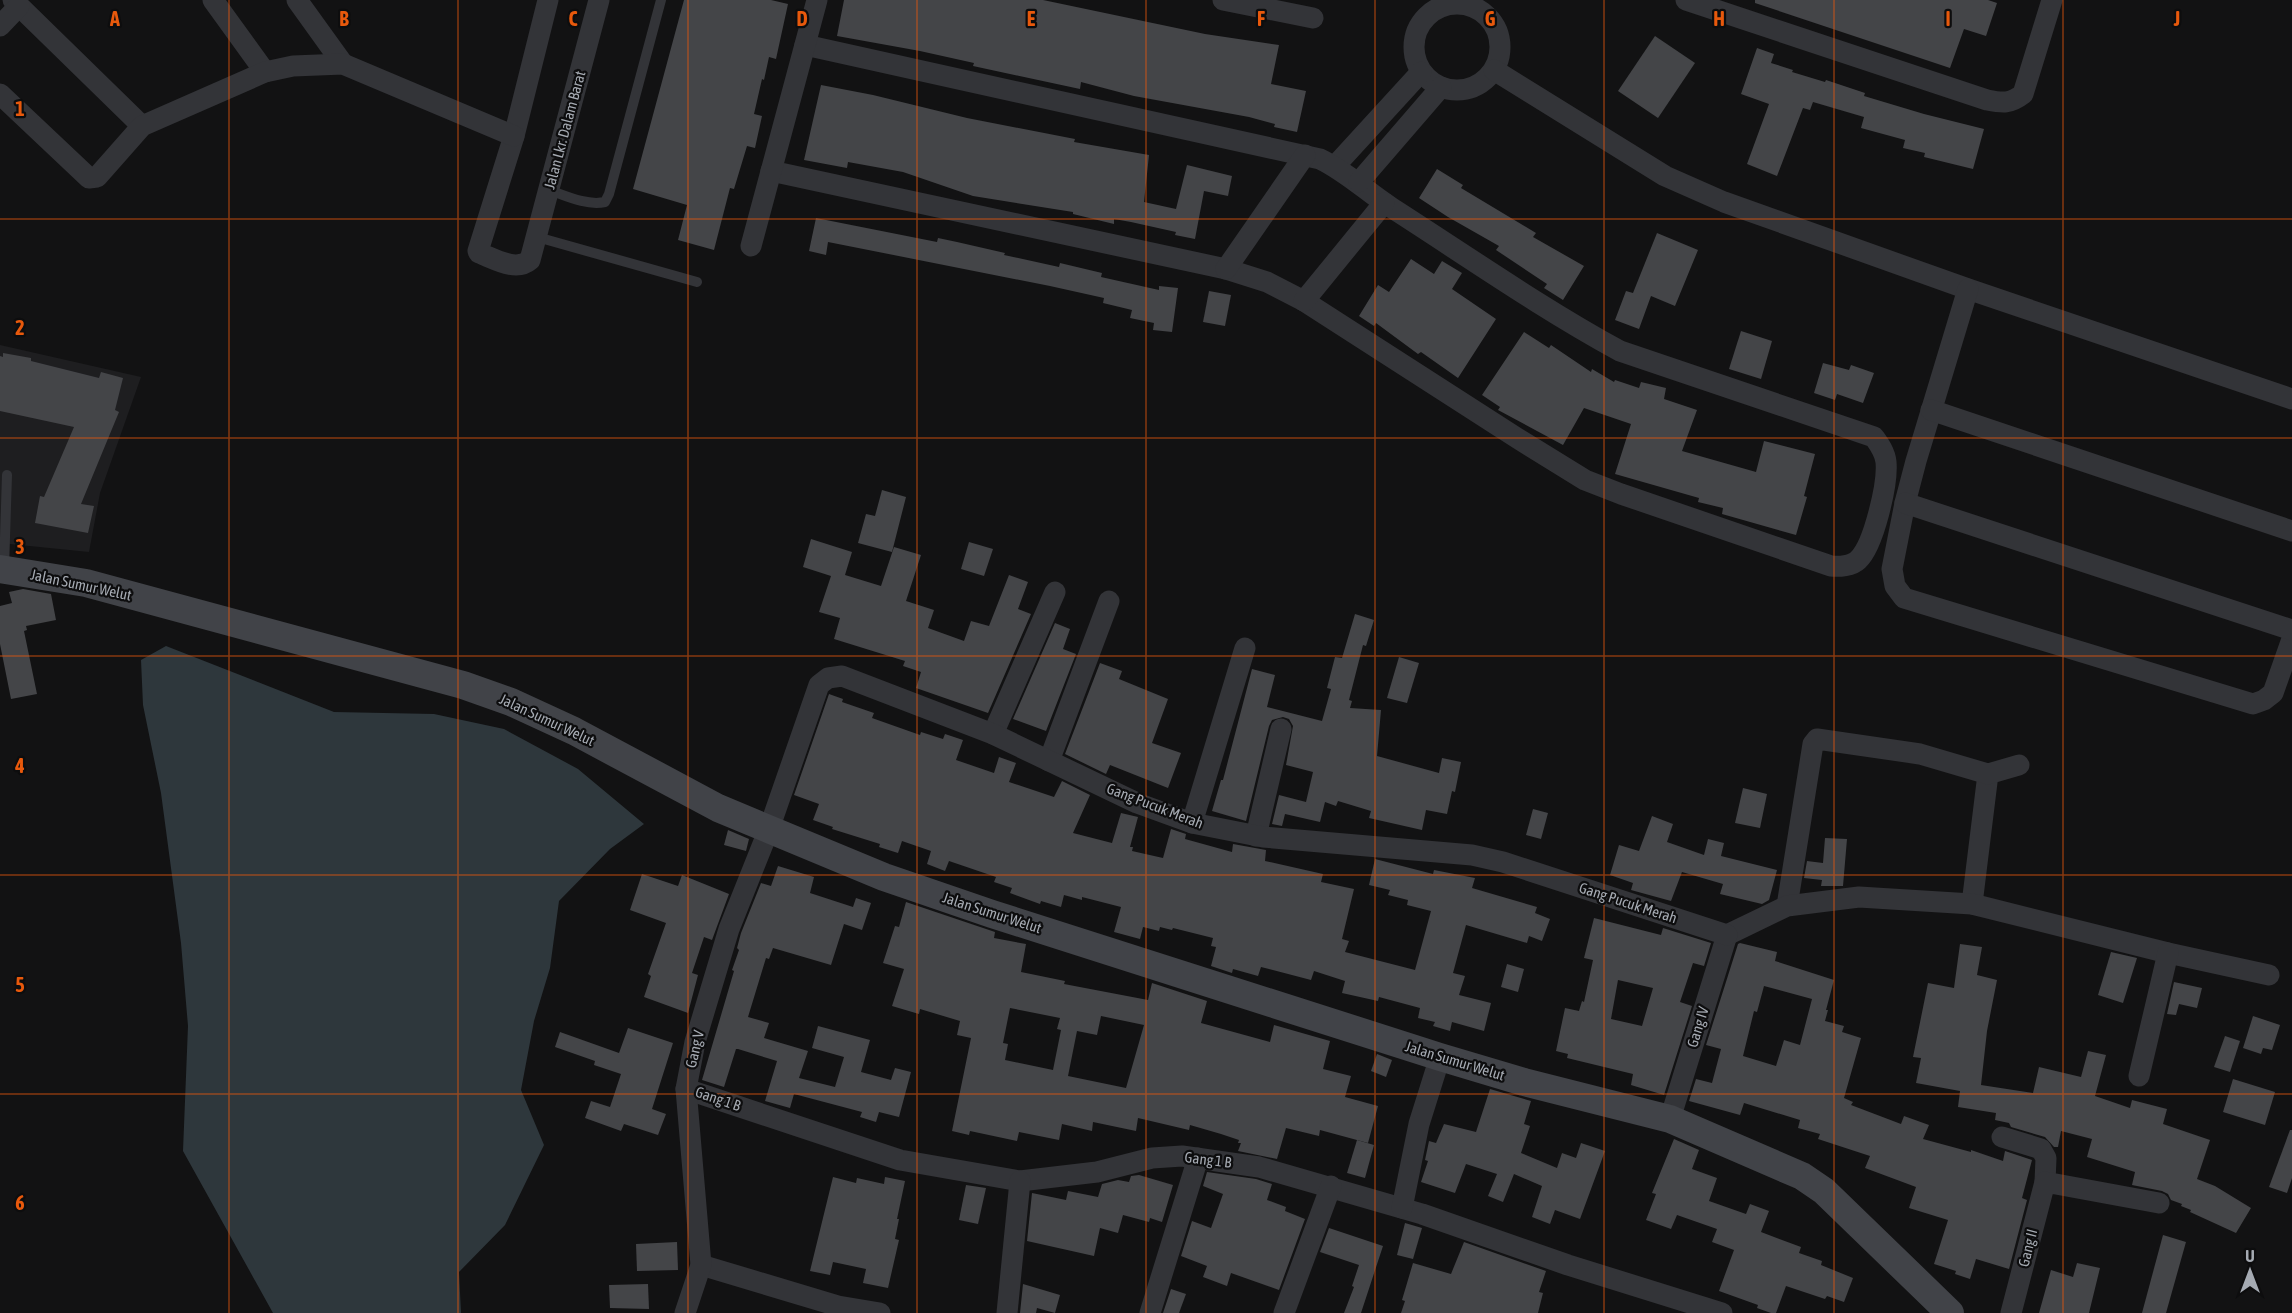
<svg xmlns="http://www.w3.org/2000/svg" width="2292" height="1313" font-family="'Asap Condensed',sans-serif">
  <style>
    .built { fill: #1e1e20 }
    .water { fill: #2e373c }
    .building { fill: #444548; fill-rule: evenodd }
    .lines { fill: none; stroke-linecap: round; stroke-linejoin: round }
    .lane { stroke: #333438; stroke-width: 10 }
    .street { stroke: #333438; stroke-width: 21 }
    .secondary { stroke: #414348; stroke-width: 28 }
    .grid { fill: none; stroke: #e8590c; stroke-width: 1.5; stroke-opacity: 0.55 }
    .labels { text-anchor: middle; stroke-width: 4.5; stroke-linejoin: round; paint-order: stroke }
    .street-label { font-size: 15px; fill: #a5aab2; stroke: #0d0d0e }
    .grid-label { font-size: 20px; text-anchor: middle; font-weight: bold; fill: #e8590c; stroke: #0d0d0e; stroke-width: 4.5; stroke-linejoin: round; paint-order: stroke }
  </style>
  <rect width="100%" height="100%" fill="#121213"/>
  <path class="built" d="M0,345l141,32 -41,116 -11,59 -89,-9z"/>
  <path class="water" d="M166,646l168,66 100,2 70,15 74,40 66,55 -34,25 -51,52 -9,67 -16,53 -13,69 23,55 -39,80 -46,47 2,41h-188l-90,-162 5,-125 -7,-83 -20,-150 -18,-88 -2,-45z"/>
  <g class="building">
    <path d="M684,0h87l17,4 -12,55 -7,-2 -5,23 -2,-1 -8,35 8,2 -7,32 -8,-2 -13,43 -4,-1 -16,62 -36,-10 9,-35 -54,-16z"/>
    <path d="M844,0h199l162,34 74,11 -8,39 35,7 -9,41 -23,-5 1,-3 -26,-7 -115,-21 -53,-14 -1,7 -107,-23 1,-3 -54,-12 -83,-15z"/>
    <path d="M1755,0h233l9,3 -11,33 -22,-7 -14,39 -195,-65z"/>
    <path d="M1655,36l40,27 -37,55 -40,-27z"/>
    <path d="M1757,48l17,6 -3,9 22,7 -1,2 33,10 1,-2 39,13 -1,3 60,18 60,15 -11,40 -49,-12 1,-4 -22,-5 2,-8 -44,-12 3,-11 -51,-15 -3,8 -7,-2 -26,68 -30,-12 22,-60 -28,-10z"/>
    <path d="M821,85l52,10 94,23 108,21 -1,3 75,13 -5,47 32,7 11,-44 45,11 -4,20 -24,-5 -9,48 -20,-4 1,-3 -45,-10 -17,-3v5l-41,-10v-2l-100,-16 -70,-24 -55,-10 -1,6 -43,-8z"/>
    <path d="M1437,169l26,16 -2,3 75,45 -3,4 51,29 -21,34 -19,-12 3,-4 -51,-34 3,-4 -51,-29 -29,-19z"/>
    <path d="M816,218l121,24 1,-4 19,4 48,11 -1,2 55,12 1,-4 42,10 -1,4 58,13v-4l19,2 -6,44 -19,-2 1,-7 -24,-5 2,-8 -29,-7 1,-5 -54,-12 -222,-44 -2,13 -17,-4z"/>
    <path d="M1657,233l41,17 -23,56 -24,-10 -12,33 -24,-9 11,-29 7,2z"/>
    <path d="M1411,259l23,15 8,-13 20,12 -10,16 44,30 -38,59 -37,-26 -3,2 -42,-31 -2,3 -15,-10 19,-31 11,7z"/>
    <path d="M1209,291l22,4 -6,31 -22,-4z"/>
    <path d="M1741,331l31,10 -11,38 -32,-10z"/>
    <path d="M1524,332l25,16 2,-3 40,27 1,-3 22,13 1,-2 24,8 2,-6 25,6 -2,11 33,11 -15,41 74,21 8,-31 51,13 -11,42 3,1 -11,38 -74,-21 1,-6 -25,-6 1,-4 -84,-24 16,-50 -47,-16 -21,37 -65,-35 2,-3 -18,-12z"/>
    <path d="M3,353l28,5v3l68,17 2,-6 22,6 -8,32 4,2 -38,92 13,2 -6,27 -53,-10 5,-27 4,1 30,-70 -74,-16v-55l3,1z"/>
    <path d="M1823,363l26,7 2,-5 23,8 -11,30 -26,-9 -2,6 -21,-7z"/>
    <path d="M882,490l24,7 -14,55 -34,-9 8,-29 9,2z"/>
    <path d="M811,539l41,13 -7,23 36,11 13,-39 27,8 -15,46 28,9 -6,18 36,13 7,-20 18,5 20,-51 19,7 -10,27 13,5 -43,99 -72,-25 5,-16 -18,-6 2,-5 -71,-22 6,-21 -21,-6 12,-36 -28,-9z"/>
    <path d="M969,542l24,7 -9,27 -23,-7z"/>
    <path d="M23,589l28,5 5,26 -30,6 1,4 -3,1 13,63 -26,5 -11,-55v-38l12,-3 -3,-11z"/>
    <path d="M1355,614l19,6 -8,26 -3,-1 -14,55 3,1 -2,7 31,2 -4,46 62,17 3,-15 19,4 -6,30 -3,-1 -5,23 -21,-4 -4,20 -53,-12 2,-7 -33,-10 -2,5 -11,-4 -5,20 -35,-8 -3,12 -10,-2 7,-29 27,7 7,-30 -27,-7 7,-39 -4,-7 -6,-2 -11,3 -3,6 -23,95 -34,-10 9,-31h2l29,-111 23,6 -8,32 55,14 9,-32 -4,-1 8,-31 7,1z"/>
    <path d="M1055,623l15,6 -7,20 13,5 -30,77 -33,-12z"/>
    <path d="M1399,657l20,6 -12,40 -20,-5z"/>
    <path d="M1100,663l22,8 -3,8 49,20 -16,44 29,10 -13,35 -58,-23 -4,9 -41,-20z"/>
    <path d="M829,694l14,5 -1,3 32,11 -2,5 48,17 1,-3 22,7 2,-5 18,6 -7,20 38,13 5,-16 17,6 -7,19 45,15 8,-16 28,14 -17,38 39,10 9,-30 17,4 -8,30h3l-1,4 31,7 8,-29 15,5 -1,5 47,13 1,-8 33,6 -1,11 58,13 -2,8 33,7 -12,50 7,2 -4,11 70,18 16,-59 -24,-6 1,-5 -20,-5 2,-5 -21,-5 6,-26 58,15 1,-4 41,8 -3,10 65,19 -2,6 15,6 -8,22 -13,-5 -2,7 -61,-18 -13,48 12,3 -6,19 32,8 -7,28 -32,-9 -2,9 -17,-5 2,-4 -17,-4 2,-10 -41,-11 -1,4 -36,-8 3,-12 -31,-10 -3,9 -50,-13 -3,9 -25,-7 -1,4 -21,-7 5,-19 -5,-1 2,-8 -40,-10 -1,2 -12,-3 -1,4 -16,-4 -3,12 -26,-7 7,-25 -39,-10v3l-18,-5 -3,12 -20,-6 -1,3 -30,-11 2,-5 -18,-6 2,-5 -47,-16 -4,10 -18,-7 4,-13 -29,-10 -4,12 -19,-6 1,-3 -48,-15 1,-2 -20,-7 6,-16 -25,-9z"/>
    <path d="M1743,788l24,6 -7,34 -25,-5z"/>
    <path d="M1533,809l15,4 -7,26 -15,-4z"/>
    <path d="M1652,816l21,8 -6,18 37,13 4,-16 16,4 -3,13 56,14 -8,30 -7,4 -42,-10 3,-10 -41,-12 -11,29 -40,-11 2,-7 -23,-8 9,-30 20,6z"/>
    <path d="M728,830l21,9 -3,12 -22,-6z"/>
    <path d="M1825,838l22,1 -4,47h-22l1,-6 -18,-2 3,-17 16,2z"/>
    <path d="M778,866l36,11 -4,16 43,14 3,-9 15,5 -9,27 -18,-6 -13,41 -58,-17 -4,11 -3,-1 -18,59 21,6 -5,15 44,13 -9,27 36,9 9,-30 -32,-9 6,-22 52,14 -9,32 30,8 4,-12 16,4 -12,45 -20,-5 -3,10 -16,-5 2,-5 -68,-18 -4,14 -25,-7 12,-40 -39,-12h-2l-12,38 -22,-7 32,-109 -2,-1 7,-20 -2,-2 4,-15 20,-50 10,3z"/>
    <path d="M642,874l36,12 4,-11 47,19 -17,46 -8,-3 -12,36 6,2 -10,38 -44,-16 7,-21 -3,-2 18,-51 -36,-13z"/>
    <path d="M906,902l89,30 -1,6 32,6 -5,28 44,9 -1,3 84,16 4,-17 55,18 -6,22 69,19 4,-17 56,16 -7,28 28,7 -6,21 33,9 -10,37 -48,-13 -1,6 -33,-8 -9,31 -39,-8 3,-8h-3l1,-3 -18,-6 -31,-9 -1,5 -51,-12 -2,13 -43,-9 -1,9 -30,-7 -3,16 -40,-8 -2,9 -47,-10 -1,4 -17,-4 19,-93 -14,-3 3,-14 -40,-12 -1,5 -27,-8 12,-37 -21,-6 12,-37 4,1zM1010,1008l50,10 -3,11 4,1 -8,40 -48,-10 3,-16 -5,-1zM1101,1016l43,9 -18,63 -58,-12 9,-45 20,4z"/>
    <path d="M1594,918l67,17 2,-7 48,15 -7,23 -11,-3 -13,39 12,4 -28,89 -33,-10 2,-11 -66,-16 1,-4 -12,-3 9,-43 14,3 3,-10 2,1 9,-42 -9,-2zM1618,980l35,8 -11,38 -31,-7z"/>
    <path d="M1740,943l37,9 -2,9 59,19 -8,30h2l-3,11 19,5 -2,6 19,6 -17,60 9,4 -2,3 50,19 3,-8 25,9 -6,14 48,13v-2l32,11 2,-10 27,9 -10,38 5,2 -18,69 -33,-10 -6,20 -15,-5 1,-3 -22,-7 14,-44 -39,-12 7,-21 -51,-19 5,-12 -52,-17 2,-5 -22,-6 2,-8 -56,-17 -4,12 -51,-14 7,-22 16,4 9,-34 -15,-4 32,-101zM1764,986l48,13 -12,46 -16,-5 -8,26 -33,-10 11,-45 3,1z"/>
    <path d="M1960,944l22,3 -5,28 20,5 -10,51 -6,54 52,8 6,-26 42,10 7,-26 18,4 -11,41 35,12 2,-8 35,9 -4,15 47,16 -13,39 18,7 36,22 -15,25 -46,-21 1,-2 -10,-4 1,-2 -11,-4 -3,-6 -6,-3 -30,-6 3,-13 -48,-15 5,-18 -31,-8 -3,16h-4l-9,-10 -34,-10 -2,-4 -14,-3 1,-7 -38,-6 2,-16 -44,-8 5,-25 -8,-1 15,-74 26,5z"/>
    <path d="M2111,952l26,6 -14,45 -25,-8z"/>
    <path d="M1507,964l17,5 -6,23 -17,-5z"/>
    <path d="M2174,982l28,6 -5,20 -18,-4 -3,11 -9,-1z"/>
    <path d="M2253,1016l27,9 -8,25 -9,-2 -2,6 -18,-6z"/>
    <path d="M628,1028l45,15 -21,66 14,5 -8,21 -34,-11 -3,7 -36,-13 6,-17 19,6 11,-33 -27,-9 1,-4 -40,-14 5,-15 59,21z"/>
    <path d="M2225,1036l15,5 -10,31 -16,-5z"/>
    <path d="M1377,1054l15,6 -6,17 -15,-6z"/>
    <path d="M2233,1079l42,13 -10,33 -42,-13z"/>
    <path d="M1490,1089l41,12 -7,23 6,2 -9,27 36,15 5,-15 14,5 5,-15 24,8 -25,68 -25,-9 -5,14 -18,-7 10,-31 -28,-12 -11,28 -15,-6 9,-22 -31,-10 -11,29 -34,-11 7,-21 -3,-1 4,-19 7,2 8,-19 32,8z"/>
    <path d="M2290,1130h2v48l-5,15 -18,-6z"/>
    <path d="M1674,1139l25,11 -7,19 25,9 -8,23 37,13 4,-10 19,7 -8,21 40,15 -2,6 23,8 -1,4 32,13 -9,24 -17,-6 -2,3 -39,-13 -10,27h-5l-14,-5 1,-3 -39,-14 15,-41 -22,-8 5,-13 -40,-14 -6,14 -25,-9 10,-26 -4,-1z"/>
    <path d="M1357,1140l17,5 -9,33 -18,-5z"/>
    <path d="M1207,1172l49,7 16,5 -5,16 19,7 -1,4 20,8 -26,71 -48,-17 -4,13 -24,-9 4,-11 -26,-10 11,-35 19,7 12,-34 -20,-8z"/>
    <path d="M1139,1175l34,10 -11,37 -12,-4 -1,4 -26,-7 -5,18 -18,-5 -6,28 -67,-15 5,-48 34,7 2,-9 30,6 4,-13 16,-4 11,2 2,-6z"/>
    <path d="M833,1177l23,6 1,-5 27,6 1,-7 20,4 -8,38h2l-4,20 4,1 -11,48 -25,-5 3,-14 -33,-7 -3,13 -20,-4z"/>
    <path d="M966,1185l20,3 -8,36 -19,-4z"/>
    <path d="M1405,1223l17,5 -9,31 -16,-4z"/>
    <path d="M1329,1228l54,18 -22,67h-17l10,-26 -2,-1 7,-21 -39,-13z"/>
    <path d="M2163,1235l23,7 -20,71h-24z"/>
    <path d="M677,1242l1,28 -41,1 -1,-27z"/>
    <path d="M1464,1242l82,29 -7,21 4,1 -5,20h-137l4,-12 -3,-1 11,-37 38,11z"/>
    <path d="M2077,1263l23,5 -11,45h-50l12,-43 22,7z"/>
    <path d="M648,1284l1,25 -39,-1 -1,-23z"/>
    <path d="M1023,1284l37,11 -5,18 -18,-5 -1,5h-16z"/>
    <path d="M1171,1289l15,5 -7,19h-16z"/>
  </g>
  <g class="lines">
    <g class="lane">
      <path d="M549,190c17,6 38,16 56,12l4,-8 52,-194"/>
      <path d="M537,237l160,45"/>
      <path d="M4,569l3,-94"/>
    </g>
    <g class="street">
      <path d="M13,0l129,126"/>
      <path d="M213,0l52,72"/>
      <path d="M297,0l46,64"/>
      <path d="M548,0l-34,136 -36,115 1,2c16,6 37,19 51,7l69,-260"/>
      <path d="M1223,0l90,18"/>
      <path d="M1686,0l301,100c16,3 23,4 36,-6l29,-94"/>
      <circle cx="1457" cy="47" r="43"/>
      <path d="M0,26l19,-20"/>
      <path d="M1494,70l171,106 59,26 244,87 324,110"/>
      <path d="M0,94l89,84 8,-1 45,-51 123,-54 28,-6 50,-2 171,72"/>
      <path d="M1335,166l86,-94"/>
      <path d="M771,171l455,98 41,13 37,19 213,137 68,42 36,14 210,72c8,1 21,0 27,-6 16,-15 30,-77 28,-98 -1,-10 -7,-18 -12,-25l-254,-86c-79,-43 -153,-95 -228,-143 -25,-16 -45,-36 -72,-49l-515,-114"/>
      <path d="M1359,182l82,-95"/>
      <path d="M751,246l66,-246"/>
      <path d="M1226,269l79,-114"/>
      <path d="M1968,289l-52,172 -11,42 -13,66 3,17 9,12 349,106 11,-4 9,-7 19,-54"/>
      <path d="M1304,301l80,-98"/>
      <path d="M1931,410l361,121"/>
      <path d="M1905,503l387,127"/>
      <path d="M993,734l62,-142"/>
      <path d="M1049,761l60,-160"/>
      <path d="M1192,823l53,-175"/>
      <path d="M1256,836l25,-107"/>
      <path d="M1972,904l16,-130"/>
      <path d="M1787,906l26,-162 4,-5 103,15 68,20 31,-9"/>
      <path d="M1727,935l60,-29 72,-9 113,7 196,49 101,22"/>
      <path d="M2139,1076l29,-123"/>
      <path d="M686,1089l214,71 120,21 77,-9 55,-14 30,-2 77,11 163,47 146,51 154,48"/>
      <path d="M1670,1119l57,-184"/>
      <path d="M2002,1137l39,12 5,9 -1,24"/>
      <path d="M1402,1208l17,-84 21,-67"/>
      <path d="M701,1265l137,41 42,7"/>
      <path d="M685,1313l16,-48 -15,-176 9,-47 34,-113 40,-100 50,-144 9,-7 14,-2 151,58 144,69 55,20 71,14 209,18 31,7 224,73"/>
      <path d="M1007,1313l13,-132"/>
      <path d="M1150,1313l48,-155"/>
      <path d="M1284,1313l47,-127"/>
      <path d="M2011,1313l34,-131 114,21"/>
    </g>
    <path class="secondary" d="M0,569l86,14 377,102 48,17 63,29 144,77 166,69 108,37 448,143 84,25 146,37 132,57 22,15 126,122"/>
  </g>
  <path class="grid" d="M229,0v1313M458,0v1313M688,0v1313M917,0v1313M1146,0v1313M1375,0v1313M1604,0v1313M1834,0v1313M2063,0v1313M0,219h2292M0,438h2292M0,656h2292M0,875h2292M0,1094h2292"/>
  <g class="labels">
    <g class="street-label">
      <text transform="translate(565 130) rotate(-75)" y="5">Jalan Lkr. Dalam Barat</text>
      <text transform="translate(81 585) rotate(12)" y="5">Jalan Sumur Welut</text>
      <text transform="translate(547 720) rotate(25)" y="5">Jalan Sumur Welut</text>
      <text transform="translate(1155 806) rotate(21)" y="5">Gang Pucuk Merah</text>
      <text transform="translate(1628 903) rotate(18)" y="5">Gang Pucuk Merah</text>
      <text transform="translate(992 913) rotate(18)" y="5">Jalan Sumur Welut</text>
      <text transform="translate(1698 1027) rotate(-73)" y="5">Gang IV</text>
      <text transform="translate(695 1049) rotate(-77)" y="5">Gang V</text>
      <text transform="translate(1455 1061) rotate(17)" y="5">Jalan Sumur Welut</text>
      <text transform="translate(718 1099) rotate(19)" y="5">Gang 1 B</text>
      <text transform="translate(1208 1160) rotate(7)" y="5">Gang 1 B</text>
      <text transform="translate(2028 1248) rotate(-76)" y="5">Gang II</text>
    </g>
  </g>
  <g class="grid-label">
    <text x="115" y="26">A</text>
    <text x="344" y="26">B</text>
    <text x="573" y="26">C</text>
    <text x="802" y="26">D</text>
    <text x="1031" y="26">E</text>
    <text x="1261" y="26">F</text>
    <text x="1490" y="26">G</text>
    <text x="1719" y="26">H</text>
    <text x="1948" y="26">I</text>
    <text x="2177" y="26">J</text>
    <text x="20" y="116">1</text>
    <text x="20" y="335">2</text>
    <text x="20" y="554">3</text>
    <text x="20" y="773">4</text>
    <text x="20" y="992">5</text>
    <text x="20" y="1210">6</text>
  </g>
  <g transform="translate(2250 1271)" stroke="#0d0d0e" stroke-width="4.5" paint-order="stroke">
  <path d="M0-4.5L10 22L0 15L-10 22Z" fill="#a5aab2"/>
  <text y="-9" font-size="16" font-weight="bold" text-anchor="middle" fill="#a5aab2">U</text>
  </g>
</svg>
